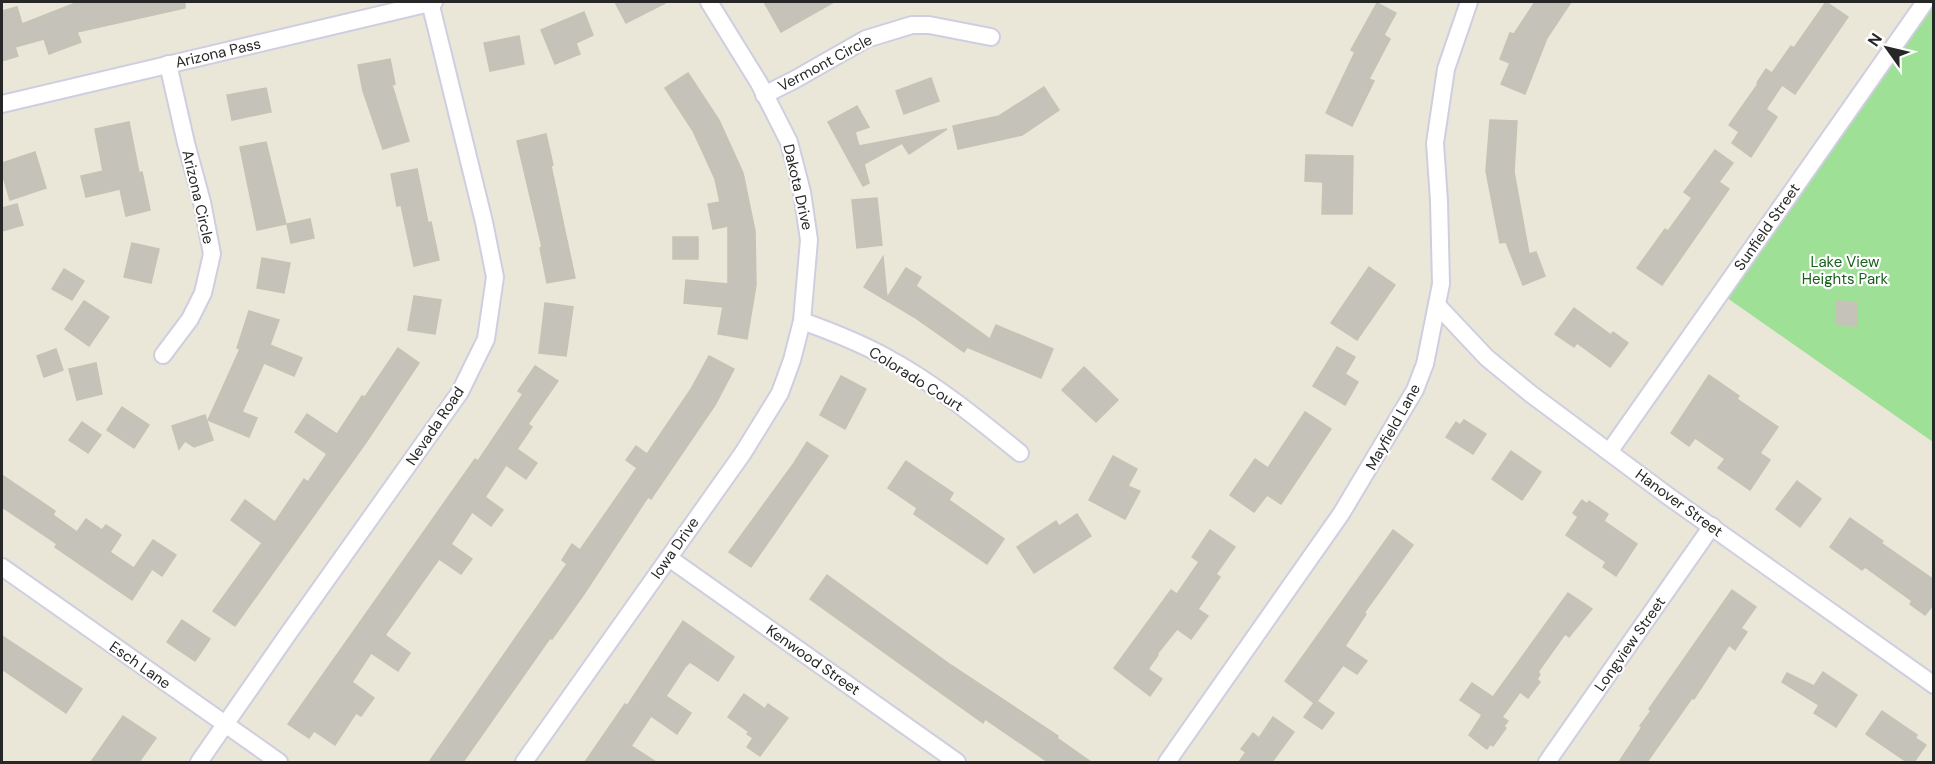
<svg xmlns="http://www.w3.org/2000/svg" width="1935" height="764" font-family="'DM Sans',sans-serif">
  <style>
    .green { fill: #9de096 }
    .building { fill: #c5c3b9; stroke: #c5c3b3; stroke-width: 1.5 }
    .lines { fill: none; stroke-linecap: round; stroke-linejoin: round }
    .street-casing { stroke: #cfcee0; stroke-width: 20 }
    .street { stroke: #fff; stroke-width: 16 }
    .labels { text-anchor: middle; stroke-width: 4.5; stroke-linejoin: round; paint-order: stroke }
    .street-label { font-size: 15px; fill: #272727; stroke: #fff }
    .park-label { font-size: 15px; fill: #1a611d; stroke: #fff }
  </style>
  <rect width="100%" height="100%" fill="#eae7d9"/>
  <path class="green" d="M1931,2l2,1v439l-213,-149z"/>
  <g class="building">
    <path d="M78,2h107v6l-108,24 4,10 -32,12 -5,-15 -29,8 3,9 -16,5v-50l15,-4 5,17z"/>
    <path d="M615,2h52l-41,21z"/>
    <path d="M764,2h70l-53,30z"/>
    <path d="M1535,2h36l-24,36 -22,56 -24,-10 9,-21 -10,-4 10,-26 4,1z"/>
    <path d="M1826,2l22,15 -53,77 -13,-9 -16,24 11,8 -26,40 -19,-14 7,-11 -10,-7 29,-41 -1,-1 9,-14 6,4 19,-27 3,2z"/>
    <path d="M1377,3l19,10 -12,22 6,4 -21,40 5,2 -22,45 -26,-13 29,-61 -4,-2z"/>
    <path d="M584,12l9,23 -17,8 4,11 -25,10 -14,-34z"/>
    <path d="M519,36l5,28 -34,7 -6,-28z"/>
    <path d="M390,59l5,25 -3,1 17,56 -26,8 -20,-58 -5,-26z"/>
    <path d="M688,73l31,47 24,53 12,58 1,54 -9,54 -29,-5 5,-27 -39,-4 2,-23 42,4v-58l-15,3 -5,-25 12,-2 -5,-23 -22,-48 -28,-43z"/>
    <path d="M931,78l8,23 -35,13 -8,-23z"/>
    <path d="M1044,87l15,23 -37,25 -64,14 -5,-23 46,-10z"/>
    <path d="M266,88l5,24 -39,8 -5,-25z"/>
    <path d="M857,106l12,21 -14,5 4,14 88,-17 -38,25 -7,-11 -38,21 5,19 -6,3 -35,-64z"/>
    <path d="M1490,120l27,1 -3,51 15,82 7,-2 9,24 -22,9 -17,-43 -6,1 -14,-72z"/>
    <path d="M129,122l10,51 3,-1 8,38 -24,6 -6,-27 -34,8 -5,-21 22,-5 -8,-42z"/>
    <path d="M546,134l7,31 -2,1 24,112 -28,5 -7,-35 2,-1 -25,-106z"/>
    <path d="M266,142l20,82 -29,6 -17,-83z"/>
    <path d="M1715,150l18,13 -14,19 10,7 -67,96 -25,-17 28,-39 3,2 24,-33 -8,-6z"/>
    <path d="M35,152l11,36 -36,12 -8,-27v-10z"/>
    <path d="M1306,155l47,1 -1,58h-30l1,-32 -18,-1z"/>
    <path d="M417,169l11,54 3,-1 8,38 -25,6 -13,-61 -4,1 -6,-32z"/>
    <path d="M877,198l5,47 -25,3 -5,-48z"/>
    <path d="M17,204l6,21 -21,6v-23z"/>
    <path d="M310,219l4,19 -23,5 -4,-19z"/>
    <rect x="673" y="237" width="25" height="22"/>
    <path d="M132,243l27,6 -8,34 -27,-6z"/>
    <path d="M883,257l4,41 19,-30 15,9 -5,9 74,53 6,-14 57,24 -12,29 -74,-31 -3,5 -50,-35 -50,-30z"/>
    <path d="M262,258l28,5 -6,30 -27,-5z"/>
    <path d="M1369,267l26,18 -38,55 -26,-17z"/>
    <path d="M64,269l20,12 -12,19 -20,-11z"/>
    <path d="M414,296l27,4 -6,34 -27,-4z"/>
    <path d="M84,301l25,16 -20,29 -24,-17z"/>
    <path d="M1836,301l21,1v24l-21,-1z"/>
    <path d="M545,303l28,4 -7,49 -27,-3z"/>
    <path d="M1574,308l37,27 2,-3 15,11 -18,24 -33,-24 -3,4 -19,-13z"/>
    <path d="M249,311l30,9 -9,25 32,13 -8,18 -30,-13 -22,49 15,6 -8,19 -41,-17 32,-71 -3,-1z"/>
    <path d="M1337,347l18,10 -10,17 13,8 -13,23 -32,-19z"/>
    <path d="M398,348l21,15 -52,78 -132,185 -22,-15 49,-68 -31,-23 14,-20 30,22 29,-43 4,3 19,-28 -32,-22 12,-18 30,20 25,-38 3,1z"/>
    <path d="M56,349l7,21 -19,7 -7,-21z"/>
    <path d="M709,356l25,13 -19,36 -64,94 -3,-2 -64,97 -32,45 -2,-1 -87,124h-34l138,-198 -5,-4 10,-16 8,6 57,-82 -11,-8 10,-14 11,8 44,-65z"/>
    <path d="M96,363l6,31 -25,6 -8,-31z"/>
    <path d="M535,366l23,15 -30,43 4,3 -15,22 20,14 -11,16 -20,-14 -21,32 18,13 -12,16 -19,-14 -21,32 21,15 -11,15 -22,-15 -54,76 25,18 -12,18 -27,-18 -19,29 22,16 -13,18 -5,-3 -21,32 -21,-14 -5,7 -21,-14 187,-265 3,2 45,-67 -5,-3z"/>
    <path d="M1084,367l34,33 -22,22 -34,-32z"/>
    <path d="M1709,375l30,21 -2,3 41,28 -18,26 10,7 -20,30 -32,-22 7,-9 -30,-21 -6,8 -18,-13z"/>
    <path d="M841,376l25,13 -21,40 -25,-14z"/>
    <path d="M122,407l27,18 -15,23 -27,-18z"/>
    <path d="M1305,412l26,17 -50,75 -14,-9 -13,17 -24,-17 25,-36 13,9z"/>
    <path d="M205,415l8,25 -19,7 -9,-6 -6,8 -7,-23z"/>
    <path d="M1464,420l22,14 -13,20 -27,-17 10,-15 4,3z"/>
    <path d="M82,422l19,13 -13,18 -19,-13z"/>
    <path d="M807,442l21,14 -77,111 -22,-15 65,-89z"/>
    <path d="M1511,451l30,21 -19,28 -30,-21z"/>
    <path d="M1113,456l24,13 -9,17 12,5 -15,28 -36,-19z"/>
    <path d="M906,461l47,32 -4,7 55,39 -17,25 -73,-50 3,-6 -29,-20z"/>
    <path d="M2,475l53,36 -2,4 24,17 9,-13 16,11 4,-5 15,10 -11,17 24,16 19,-28 23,15 -14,21 -10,-7 -20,31 -77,-53 2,-3 -55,-37z"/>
    <path d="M1797,481l24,18 -21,28 -24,-18z"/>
    <path d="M1582,500l5,4 2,-3 19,13 -4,7 33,23 -21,32 -13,-9 3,-5 -40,-27 12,-18 -5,-4z"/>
    <path d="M1077,514l14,22 -57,37 -17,-26 39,-26 3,5z"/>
    <path d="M1850,518l33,23 -2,2 53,37v24l-9,11 -15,-11 2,-3 -47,-34 -3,3 -32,-23z"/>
    <path d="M1210,530l25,17 -19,27 4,3 -22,32 10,7 -17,23 -14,-10 -20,25 1,1 -10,14 14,10 -12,17 -36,-28 57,-78 6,4 22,-32 -7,-5z"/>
    <path d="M1393,530l20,15 -49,68 2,1 -21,32 22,15 -10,13 -14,-9 -26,36 17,12 -12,16 -18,-12 10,-14 -29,-22z"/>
    <path d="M827,575l121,88 110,73 -1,2 34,24h-43l-63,-43 -2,4 -52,-37 -121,-87z"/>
    <path d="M1732,590l24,17 -15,21 6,4 -12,18 -6,-5 -35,54 -2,-1 -45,64h-28l23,-35 -2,-1 11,-15 -2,-2z"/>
    <path d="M1568,593l24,16 -23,28 -4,-3 -27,38 2,2 -3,5 3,3 -12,16 -8,-6 -18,25 6,4 -4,5 2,2 -13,18 -3,-2 -3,5 -3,-2 -15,-12 13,-20 -22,-15 12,-17 21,14z"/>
    <path d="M182,620l28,19 -15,22 -28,-19z"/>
    <path d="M683,621l51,36 -16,24 -28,-19 -5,5 -19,29 25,17 -14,21 -26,-18 -20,30 25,16h-71l40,-58 2,2z"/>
    <path d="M2,636l80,53 -16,24 -64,-44z"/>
    <path d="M1823,672l34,23 -21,32 -22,-14 5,-8 -37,-23 5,-9 27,13z"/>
    <path d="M744,694l21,15 3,-5 20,14 -28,38 -13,-9 6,-9 -6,-4 2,-2 -21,-15z"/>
    <path d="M1882,711l35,24 -2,3 11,7 -12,17h-7l-41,-28z"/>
    <path d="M123,716l33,22 -17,24h-48z"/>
    <path d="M1273,717l21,15 -22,30h-33l7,-10 -5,-3 12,-16 6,5z"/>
  </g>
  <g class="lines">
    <g class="street-casing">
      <g id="street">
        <path d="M764,95l30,-15 72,-41 46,-14h17l62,12"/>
        <path d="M2,104l432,-102"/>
        <path d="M1438,306l49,52 44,36 137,102 266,189"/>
        <path d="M802,321c28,10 56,21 82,35 49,26 93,62 136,97"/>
        <path d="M163,355l27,-36 13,-26 9,-39 -10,-52 -16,-59 -18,-79"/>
        <path d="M1609,452l316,-450"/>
        <path d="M669,558l288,204"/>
        <path d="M2,567l277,195"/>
        <path d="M199,762l89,-128 172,-242 26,-53 9,-62 -11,-55 -54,-220"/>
        <path d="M524,762l219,-309 37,-60 12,-33 10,-39 7,-81 -7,-48 -13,-50 -30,-59 -50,-81"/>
        <path d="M1167,762l174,-248 74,-124 10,-26 16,-80 -2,-83 -4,-58 11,-74 23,-67"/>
        <path d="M1547,762l165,-236"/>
      </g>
    </g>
    <use href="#street" class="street"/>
  </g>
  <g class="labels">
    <g class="street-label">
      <text transform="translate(218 53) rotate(-13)" y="5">Arizona Pass</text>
      <text transform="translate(825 63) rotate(-28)" y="5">Vermont Circle</text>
      <text transform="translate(798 187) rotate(77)" y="5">Dakota Drive</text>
      <text transform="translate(198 197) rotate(77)" y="5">Arizona Circle</text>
      <text transform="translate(1767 227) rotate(-55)" y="5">Sunfield Street</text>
      <text transform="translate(916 379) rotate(32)" y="5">Colorado Court</text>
      <text transform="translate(435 426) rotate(-56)" y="5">Nevada Road</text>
      <text transform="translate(1393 427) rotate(-61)" y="5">Mayfield Lane</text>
      <text transform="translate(1679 503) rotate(36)" y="5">Hanover Street</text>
      <text transform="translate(675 548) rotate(-55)" y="5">Iowa Drive</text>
      <text transform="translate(1630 644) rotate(-55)" y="5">Longview Street</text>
      <text transform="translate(813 660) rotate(35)" y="5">Kenwood Street</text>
      <text transform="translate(140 665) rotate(35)" y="5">Esch Lane</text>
    </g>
    <g class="park-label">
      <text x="1845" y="267">Lake View<tspan x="1845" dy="17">Heights Park</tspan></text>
    </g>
  </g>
  <rect width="1935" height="764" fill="none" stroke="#272727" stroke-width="6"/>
  <g transform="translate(1887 48) rotate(304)" stroke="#ffffff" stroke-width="4.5" paint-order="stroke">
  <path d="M0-4.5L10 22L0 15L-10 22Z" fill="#272727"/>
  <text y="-9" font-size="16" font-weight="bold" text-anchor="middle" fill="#272727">N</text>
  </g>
</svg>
